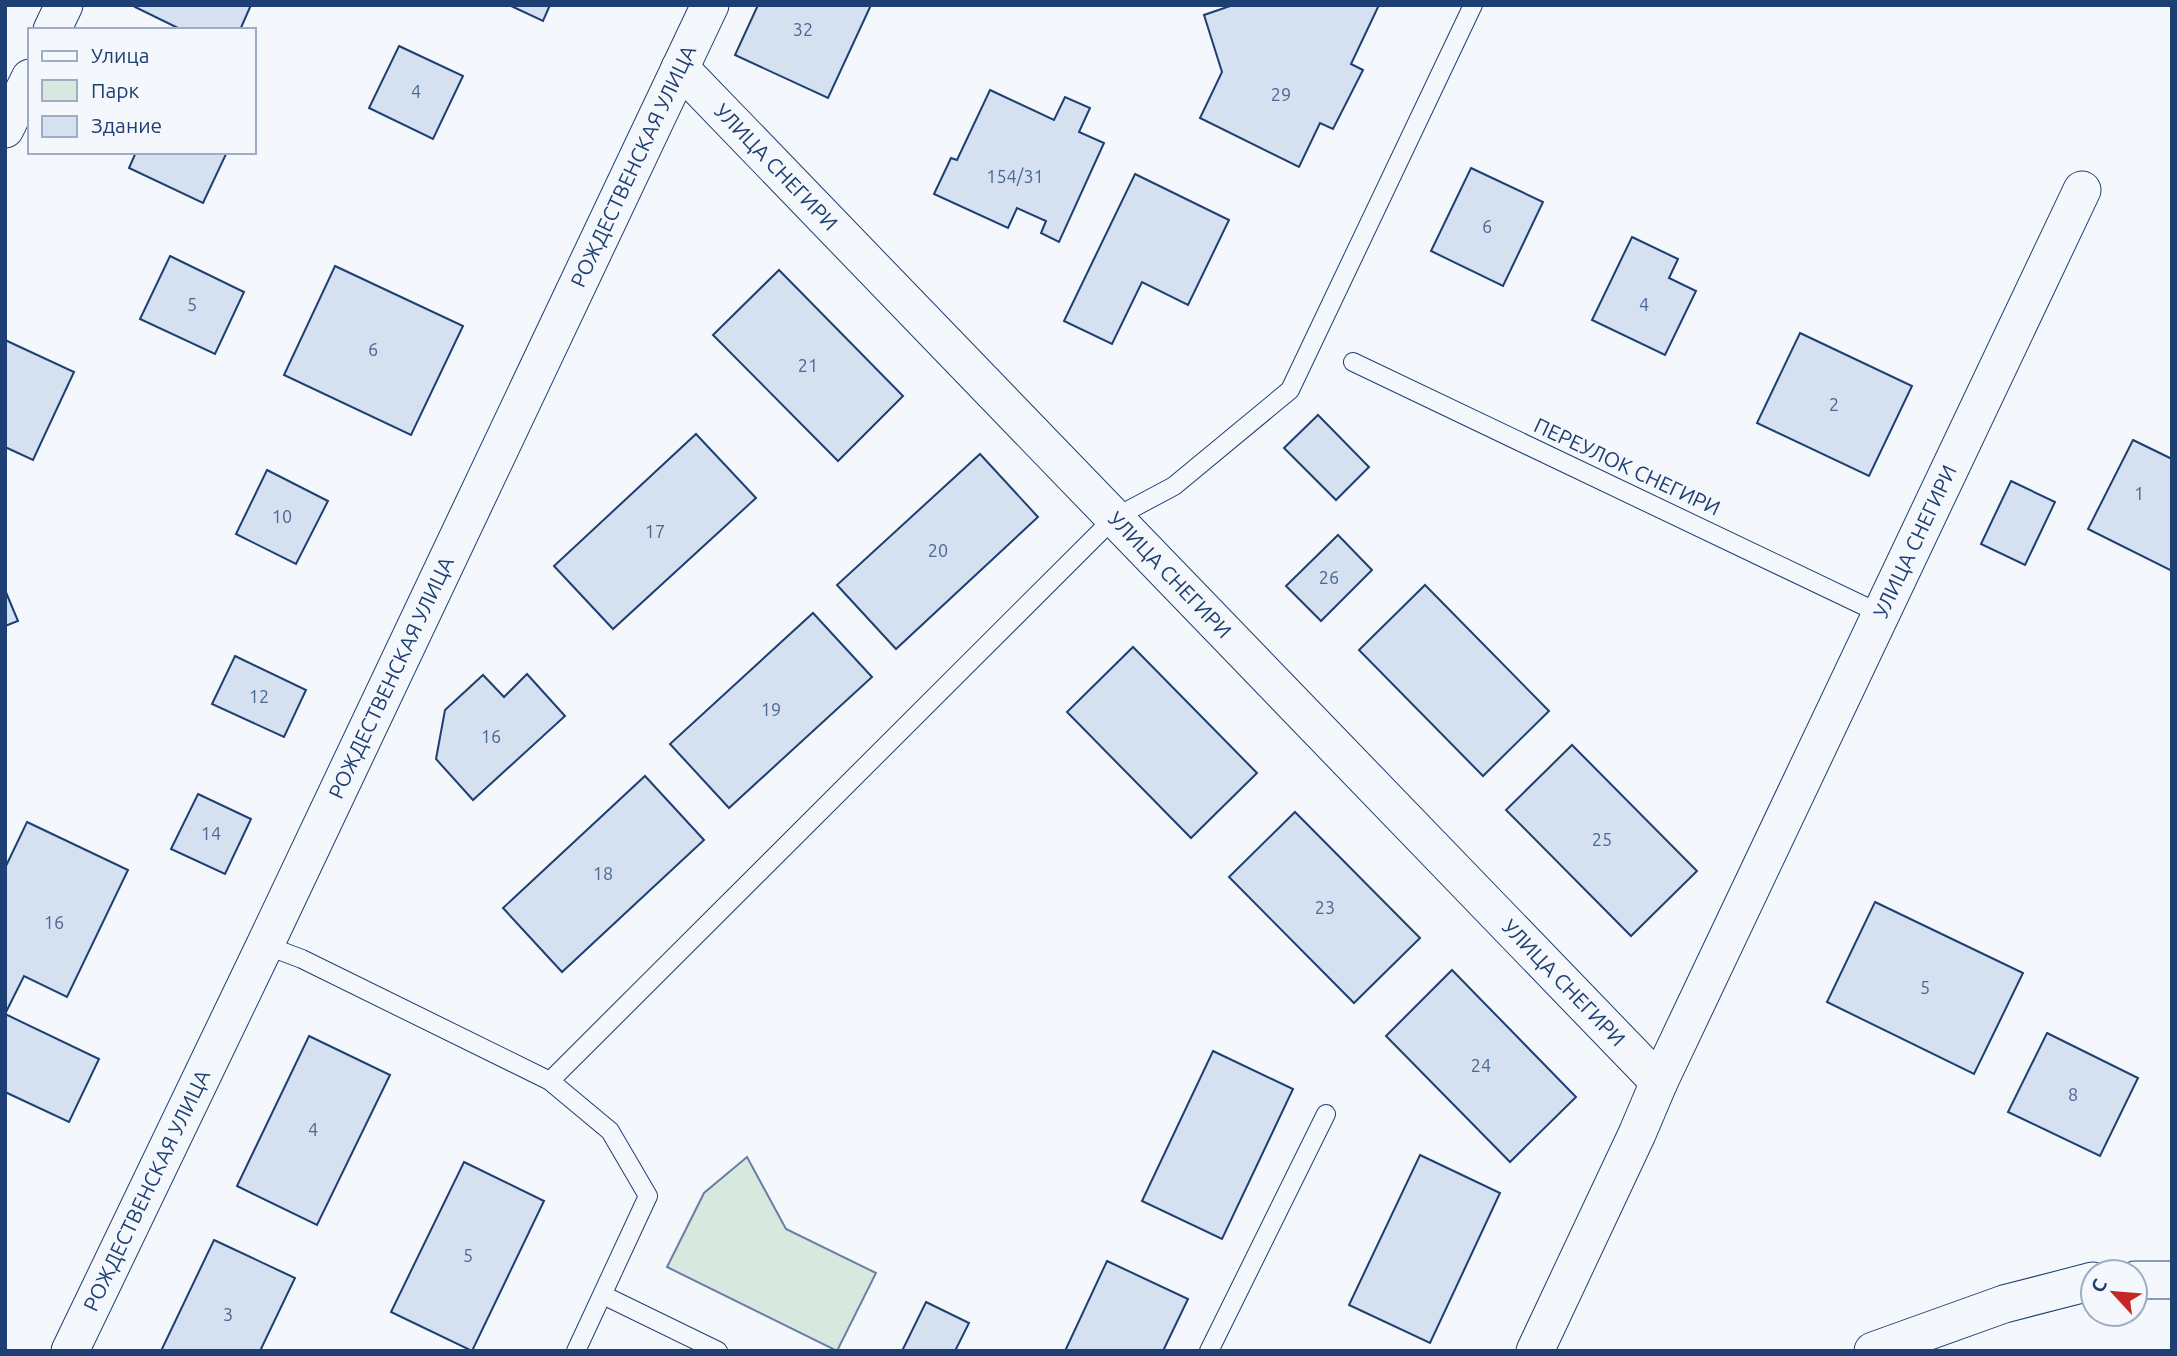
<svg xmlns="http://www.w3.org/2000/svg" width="2177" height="1356" font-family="Ubuntu,sans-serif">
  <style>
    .green { fill: #d7e8df; stroke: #687fa3; stroke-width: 2 }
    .building { fill: #d5e0f0; stroke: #1d3f73; stroke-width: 2 }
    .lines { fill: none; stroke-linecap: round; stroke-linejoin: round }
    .lane-casing { stroke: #1d3f73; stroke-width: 20 }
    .street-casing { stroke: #1d3f73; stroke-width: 39 }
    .lane { stroke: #f4f7fb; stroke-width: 18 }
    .street { stroke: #f4f7fb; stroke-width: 37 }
    .labels { text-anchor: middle; stroke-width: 5; stroke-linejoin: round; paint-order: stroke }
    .number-label { font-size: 18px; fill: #4b6792 }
    .street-label { font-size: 21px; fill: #1d3f73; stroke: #f4f7fb }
  </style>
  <rect width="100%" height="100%" fill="#f4f7fb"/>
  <path class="green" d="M747,1157l39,72 90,44 -39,78 -170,-84 37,-74z"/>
  <g class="building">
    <path d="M136,5h115l-11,25h-58l-47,-23z"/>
    <path d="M509,5h41l-7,16z"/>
    <path d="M758,5h113l-43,93 -93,-43z"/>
    <path d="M1233,5h146l-28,59 12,6 -30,59 -13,-6 -21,44 -99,-49 22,-46 -18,-57z"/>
    <path d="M399,46l64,30 -30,63 -64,-31z"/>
    <path d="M990,90l64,30 11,-23 25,11 -11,24 25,11 -45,99 -18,-9 5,-12 -29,-13 -9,20 -74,-34 17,-36 6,2z"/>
    <path d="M136,152h91l-24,51 -74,-35z"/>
    <path d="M1471,168l72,34 -40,84 -72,-35z"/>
    <path d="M1135,174l94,46 -41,85 -46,-23 -30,62 -48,-23z"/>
    <path d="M1632,237l46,22 -9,19 27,13 -31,64 -73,-35z"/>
    <path d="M170,256l74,36 -29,62 -75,-35z"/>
    <path d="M335,266l128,60 -52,109 -127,-60z"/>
    <path d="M779,270l124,126 -65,65 -125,-126z"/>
    <path d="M1800,333l112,53 -43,90 -112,-53z"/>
    <path d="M5,340l69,32 -41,88 -28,-13z"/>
    <path d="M1318,415l51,52 -33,33 -52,-52z"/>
    <path d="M696,434l60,64 -143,131 -59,-63z"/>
    <path d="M2133,440l39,19v112l-84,-42z"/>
    <path d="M980,454l58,63 -142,132 -59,-64z"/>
    <path d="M267,470l61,31 -32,63 -60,-30z"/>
    <path d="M2011,481l44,21 -30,63 -44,-21z"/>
    <path d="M1338,535l34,35 -51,51 -35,-35z"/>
    <path d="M1425,585l124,126 -66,65 -124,-126z"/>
    <path d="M5,590l13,31 -13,5z"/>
    <path d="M813,613l59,64 -143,131 -59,-64z"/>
    <path d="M1133,647l124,126 -66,65 -124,-126z"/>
    <path d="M235,656l71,34 -22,47 -72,-33z"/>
    <path d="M527,674l38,42 -92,84 -37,-41 9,-49 38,-35 21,22z"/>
    <path d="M1572,745l125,126 -66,65 -125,-126z"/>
    <path d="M645,776l59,64 -142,132 -59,-64z"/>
    <path d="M198,794l53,25 -26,55 -54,-25z"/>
    <path d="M1295,812l125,126 -66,65 -125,-126z"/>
    <path d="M27,822l101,48 -61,127 -43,-21 -19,38 94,45 -30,63 -64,-30v-224z"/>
    <path d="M1875,902l148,71 -49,101 -147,-72z"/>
    <path d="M1452,970l124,127 -66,65 -124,-126z"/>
    <path d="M2047,1033l91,45 -38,78 -92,-44z"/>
    <path d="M309,1036l81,39 -73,150 -80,-39z"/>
    <path d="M1213,1051l80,38 -71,150 -80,-38z"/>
    <path d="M1420,1155l80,38 -70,150 -81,-38z"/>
    <path d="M464,1162l80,39 -72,150 -81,-39z"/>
    <path d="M214,1240l81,38 -35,73h-99z"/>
    <path d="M1107,1261l81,38 -25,52h-98z"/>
    <path d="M926,1302l43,21 -14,28h-53z"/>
  </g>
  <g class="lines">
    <g class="lane-casing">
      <g id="lane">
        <path d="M1353,362l528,252"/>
        <path d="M265,945l37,14 248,122 60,50 38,65 -72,155"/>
        <path d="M550,1081l564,-563 60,-32 116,-96 183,-385"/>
        <path d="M603,1295l115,56"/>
        <path d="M1209,1351l117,-237"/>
      </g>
    </g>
    <g class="street-casing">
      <g id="street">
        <path d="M52,30l12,-25"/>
        <path id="s1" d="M680,68l979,1014 -22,52 -102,217"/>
        <path d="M5,129l25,-51"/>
        <path id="s2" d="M1659,1082l423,-892"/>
        <path d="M2135,1280h37"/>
        <path id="s3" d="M70,1351l195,-406 445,-940"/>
        <path d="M1873,1351l131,-47 89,-23"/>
      </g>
    </g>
    <use href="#lane" class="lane"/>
    <use href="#street" class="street"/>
  </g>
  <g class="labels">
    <g class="number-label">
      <text x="803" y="36">32</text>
      <text x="416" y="98">4</text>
      <text x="1281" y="101">29</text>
      <text x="1015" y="183">154/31</text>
      <text x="1487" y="233">6</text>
      <text x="192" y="311">5</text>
      <text x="1644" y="311">4</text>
      <text x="373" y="356">6</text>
      <text x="808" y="372">21</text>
      <text x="1834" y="411">2</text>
      <text x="2139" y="500">1</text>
      <text x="282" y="523">10</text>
      <text x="655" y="538">17</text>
      <text x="938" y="557">20</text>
      <text x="1329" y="584">26</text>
      <text x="259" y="703">12</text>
      <text x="771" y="716">19</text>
      <text x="491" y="743">16</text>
      <text x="211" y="840">14</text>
      <text x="1602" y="846">25</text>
      <text x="603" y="880">18</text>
      <text x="1325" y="914">23</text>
      <text x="54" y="929">16</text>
      <text x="1925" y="994">5</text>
      <text x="1481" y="1072">24</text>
      <text x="2073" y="1101">8</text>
      <text x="313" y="1136">4</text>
      <text x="468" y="1262">5</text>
      <text x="228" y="1321">3</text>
    </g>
    <g class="street-label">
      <text dy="7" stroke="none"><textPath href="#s3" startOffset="1312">РОЖДЕСТВЕНСКАЯ УЛИЦА</textPath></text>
      <text dy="7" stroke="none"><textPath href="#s1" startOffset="138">УЛИЦА СНЕГИРИ</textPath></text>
      <text transform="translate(1627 467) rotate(25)" y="7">ПЕРЕУЛОК СНЕГИРИ</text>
      <text dy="7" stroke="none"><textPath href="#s2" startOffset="598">УЛИЦА СНЕГИРИ</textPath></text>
      <text dy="7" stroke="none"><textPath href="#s1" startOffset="705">УЛИЦА СНЕГИРИ</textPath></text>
      <text dy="7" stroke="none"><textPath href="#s3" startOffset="746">РОЖДЕСТВЕНСКАЯ УЛИЦА</textPath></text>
      <text dy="7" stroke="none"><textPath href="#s1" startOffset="1272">УЛИЦА СНЕГИРИ</textPath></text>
      <text dy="7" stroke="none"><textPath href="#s3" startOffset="178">РОЖДЕСТВЕНСКАЯ УЛИЦА</textPath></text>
    </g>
  </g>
  <rect width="2177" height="1356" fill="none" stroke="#1d3f73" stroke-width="14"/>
  <rect x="28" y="28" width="228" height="126" fill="#f4f7fb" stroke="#9eadc5" stroke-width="2"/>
  <rect x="42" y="51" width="35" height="10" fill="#f4f7fb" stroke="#9eadc5" stroke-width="2"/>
  <text x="91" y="63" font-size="21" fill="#1d3f73">Улица</text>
  <rect x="42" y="80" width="35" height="21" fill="#d7e8df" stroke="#9eadc5" stroke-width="2"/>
  <text x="91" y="98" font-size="21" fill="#1d3f73">Парк</text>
  <rect x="42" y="116" width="35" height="21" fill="#d5e0f0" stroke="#9eadc5" stroke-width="2"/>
  <text x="91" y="133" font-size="21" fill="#1d3f73">Здание</text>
  <g transform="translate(2114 1293) rotate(296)"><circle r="33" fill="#f4f7fb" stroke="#9eadc5" stroke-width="2"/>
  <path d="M0-5L12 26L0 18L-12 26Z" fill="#c62828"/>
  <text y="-10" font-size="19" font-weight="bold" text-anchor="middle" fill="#1d3f73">С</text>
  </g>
</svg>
